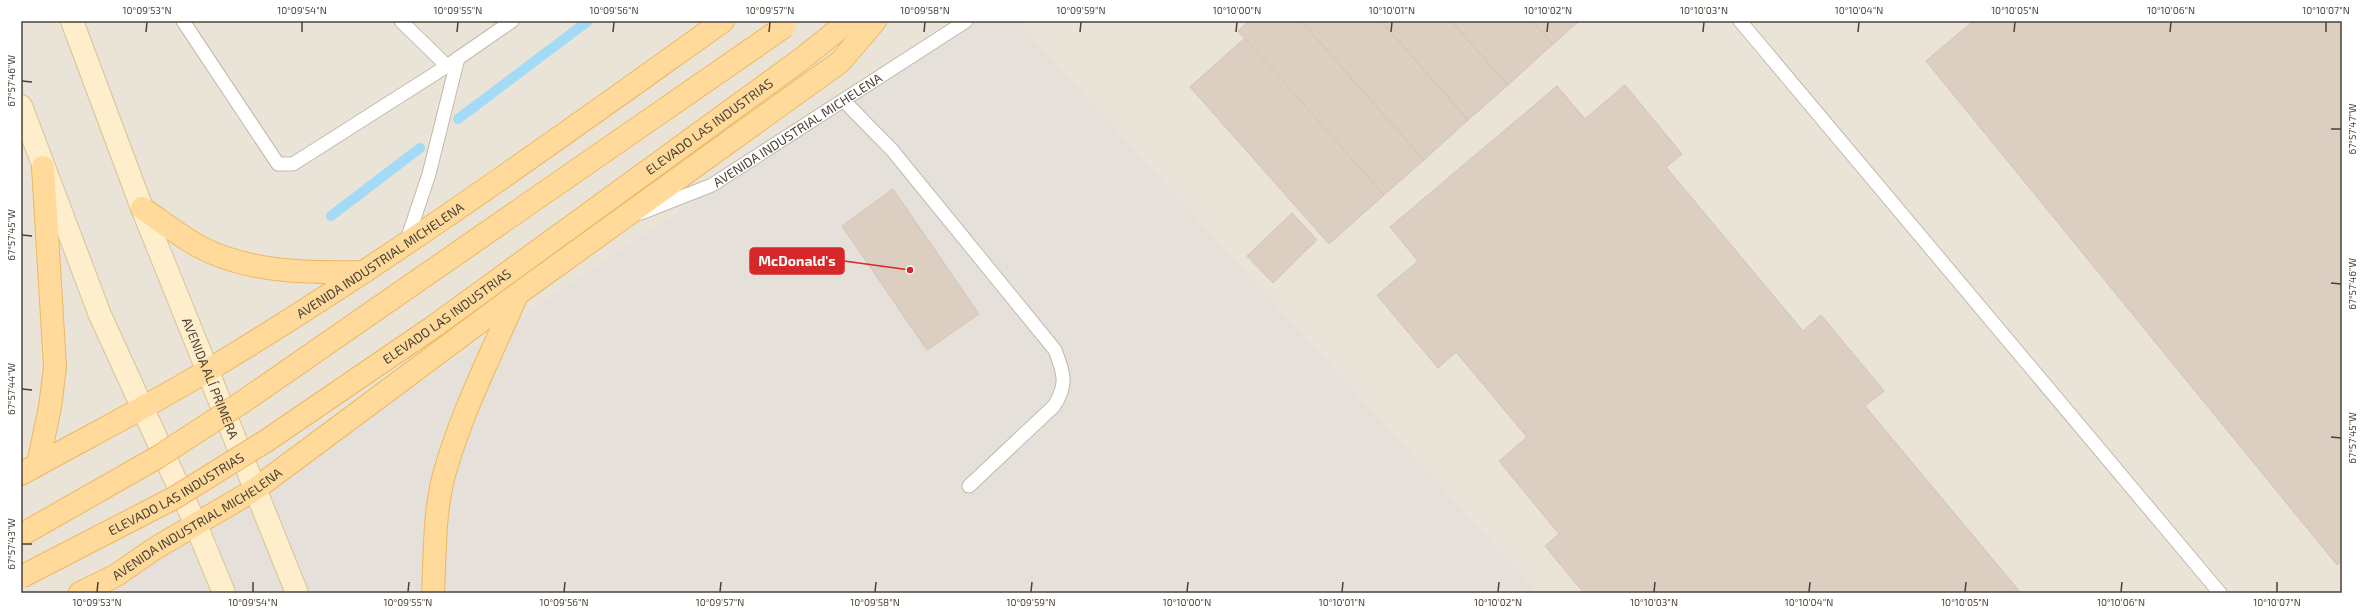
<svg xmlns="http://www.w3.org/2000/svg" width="2363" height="614" font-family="'Exo 2',sans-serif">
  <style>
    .residential { fill: #eae3d8 }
    .industrial { fill: #e6e0db }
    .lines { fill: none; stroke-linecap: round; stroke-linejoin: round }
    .stream { stroke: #a3dbf6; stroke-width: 10 }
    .building { fill: #dccfc1; stroke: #d4c4b1 }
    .lane-casing { stroke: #c3b9ab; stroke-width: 15 }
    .secondary-casing { stroke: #d9c397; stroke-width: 24 }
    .primary-casing { stroke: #edb861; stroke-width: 24 }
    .lane { stroke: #fff; stroke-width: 13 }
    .secondary { stroke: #ffeecb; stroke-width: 22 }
    .primary { stroke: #ffda9a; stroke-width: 22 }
    .primary-bridge-casing { stroke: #edb861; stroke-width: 24; stroke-linecap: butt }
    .primary-bridge { stroke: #ffda9a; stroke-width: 22 }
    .ticks { fill: none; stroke: #4b4237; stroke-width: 1.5 }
    .labels { text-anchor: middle; stroke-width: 4; stroke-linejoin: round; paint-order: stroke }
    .street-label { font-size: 13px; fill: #4b4237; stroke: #fff }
    .leader { fill: none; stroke: #d62828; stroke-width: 1.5 }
    .callout-dot { fill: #d62828; stroke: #fff; stroke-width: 1.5 }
    .callout { fill: #d62828; stroke: #d62828; stroke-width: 1.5 }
    .callout-label { font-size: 14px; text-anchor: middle; font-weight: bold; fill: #fff }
    .neatline { fill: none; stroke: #4b4237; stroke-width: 1.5 }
    .ticks-label { font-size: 10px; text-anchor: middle; fill: #4b4237 }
  </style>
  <rect width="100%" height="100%" fill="#f6f1ea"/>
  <rect class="residential" x="21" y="21" width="2321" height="572"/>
  <path class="industrial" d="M967,21h50l521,572h-1458l174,-103 247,-160z"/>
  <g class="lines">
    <g class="stream">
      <path d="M458,119l130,-98"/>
      <path d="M331,216l89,-68"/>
    </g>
  </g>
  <g class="building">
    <path d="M1249,21h52l123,139 -40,35 -146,-164z"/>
    <path d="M1301,21h80l87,99 -44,40z"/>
    <path d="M1381,21h70l57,64 -40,35z"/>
    <path d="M1451,21h81l21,23 -45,41z"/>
    <path d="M1532,21h47l-26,23z"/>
    <path d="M1971,21h371v540l-5,4 -411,-504 46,-39z"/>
    <path d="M1245,38l139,157 -55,49 -139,-157z"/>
    <path d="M1625,85l57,69 -16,13 137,164 18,-16 63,76 -19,15 156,187h-437l-39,-47 14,-12 -60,-73 28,-24 -71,-85 -18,16 -61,-73 41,-34 -28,-34 167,-141 28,33z"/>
    <path d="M893,189l86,125 -52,36 -85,-124z"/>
    <path d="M1292,213l25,27 -44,43 -26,-27z"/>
  </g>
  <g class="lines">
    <g class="lane-casing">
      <g id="lane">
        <path d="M183,21l95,143h15l154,-98 65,-45"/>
        <path d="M401,21l46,45"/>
        <path d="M1740,21l480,572"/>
        <path d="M844,101l48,49 163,200c9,23 13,34 -1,56l-85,80"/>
        <path id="s1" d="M641,213l71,-28 254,-164"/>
        <path d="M406,243l23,-69 29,-116"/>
      </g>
    </g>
    <g class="secondary-casing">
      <g id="secondary">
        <path id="s2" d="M72,21l70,187 155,385"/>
        <path d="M21,106l79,209 96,210 28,68"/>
      </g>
    </g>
    <g class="primary-casing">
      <g id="primary">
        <path d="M799,61l50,-40"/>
        <path d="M142,208c19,13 38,28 58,39 49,26 111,26 164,25"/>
        <path d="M38,464l12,-57 5,-40 -12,-200"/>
        <path id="s3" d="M21,474c61,-34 124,-66 184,-102 179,-107 348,-230 518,-351"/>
        <path id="s4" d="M80,593l35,-17 39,-27 100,-59 262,-195 324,-233 35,-41"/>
        <path d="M433,593c2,-38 1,-81 11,-118 17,-62 47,-120 72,-178"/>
      </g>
    </g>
    <use href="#lane" class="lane"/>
    <use href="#secondary" class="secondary"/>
    <use href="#primary" class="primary"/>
    <g class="primary-bridge-casing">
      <g id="primary-bridge">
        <path d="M21,535l137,-78 86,-56 541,-375"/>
        <path id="s5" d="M21,577l153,-79 92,-57 170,-116 363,-264"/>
      </g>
    </g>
    <use href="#primary-bridge" class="primary-bridge"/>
  </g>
  <path class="ticks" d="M146,32l1,-10M302,32v-10M457,32l1,-10M613,32l1,-10M769,32l1,-10M924,32l1,-10M1080,32l1,-10M1236,32l1,-10M1391,32l1,-10M1547,32l1,-10M1703,32l1,-10M1858,32l1,-10M2014,32l1,-10M2170,32l1,-10M2326,32v-10M22,81l10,1M2331,129h10M22,235l10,1M2331,283l10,1M22,389l10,1M2331,437l10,1M22,544h10M97,592l1,-10M253,592v-10M408,592l1,-10M564,592l1,-10M720,592l1,-10M875,592l1,-10M1031,592l1,-10M1187,592l1,-10M1342,592l1,-10M1498,592l1,-10M1654,592l1,-10M1809,592l1,-10M1965,592l1,-10M2121,592l1,-10M2277,592v-10"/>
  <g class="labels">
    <g class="street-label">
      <text dy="5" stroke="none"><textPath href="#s5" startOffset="824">ELEVADO LAS INDUSTRIAS</textPath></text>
      <text dy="5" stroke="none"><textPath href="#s1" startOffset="178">AVENIDA INDUSTRIAL MICHELENA</textPath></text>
      <text dy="5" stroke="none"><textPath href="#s3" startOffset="418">AVENIDA INDUSTRIAL MICHELENA</textPath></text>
      <text dy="5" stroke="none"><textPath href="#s5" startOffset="500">ELEVADO LAS INDUSTRIAS</textPath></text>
      <text dy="5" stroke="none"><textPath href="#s2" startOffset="383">AVENIDA ALÍ PRIMERA</textPath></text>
      <text dy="5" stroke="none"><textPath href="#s5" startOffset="176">ELEVADO LAS INDUSTRIAS</textPath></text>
      <text dy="5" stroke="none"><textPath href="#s4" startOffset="136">AVENIDA INDUSTRIAL MICHELENA</textPath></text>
    </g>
  </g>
  <path class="leader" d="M910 270L844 261"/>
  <circle class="callout-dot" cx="910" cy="270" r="4"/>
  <rect class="callout" x="750" y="248" width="94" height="26" rx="4"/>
  <g class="callout-label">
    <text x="797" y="266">McDonald's</text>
  </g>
  <rect width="2363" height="614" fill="none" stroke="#ffffff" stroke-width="44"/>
  <rect x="22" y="22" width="2319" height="570" class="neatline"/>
  <g class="ticks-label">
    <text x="147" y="14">10°09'53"N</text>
    <text x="302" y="14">10°09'54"N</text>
    <text x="458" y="14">10°09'55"N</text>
    <text x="614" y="14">10°09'56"N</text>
    <text x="770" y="14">10°09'57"N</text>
    <text x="925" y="14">10°09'58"N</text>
    <text x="1081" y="14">10°09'59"N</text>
    <text x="1237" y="14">10°10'00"N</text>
    <text x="1392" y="14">10°10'01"N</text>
    <text x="1548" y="14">10°10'02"N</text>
    <text x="1704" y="14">10°10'03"N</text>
    <text x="1859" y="14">10°10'04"N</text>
    <text x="2015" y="14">10°10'05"N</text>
    <text x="2171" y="14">10°10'06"N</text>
    <text x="2326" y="14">10°10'07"N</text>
    <text transform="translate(11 81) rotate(-90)" y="4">67°57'46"W</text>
    <text transform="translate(2352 129) rotate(-90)" y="4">67°57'47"W</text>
    <text transform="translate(11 235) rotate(-90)" y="4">67°57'45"W</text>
    <text transform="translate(2352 284) rotate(-90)" y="4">67°57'46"W</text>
    <text transform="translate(11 389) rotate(-90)" y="4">67°57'44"W</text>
    <text transform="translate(2352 438) rotate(-90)" y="4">67°57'45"W</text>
    <text transform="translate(11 544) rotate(-90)" y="4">67°57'43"W</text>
    <text x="97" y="606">10°09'53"N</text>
    <text x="253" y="606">10°09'54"N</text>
    <text x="408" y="606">10°09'55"N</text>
    <text x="564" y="606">10°09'56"N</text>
    <text x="720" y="606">10°09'57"N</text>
    <text x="875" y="606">10°09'58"N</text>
    <text x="1031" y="606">10°09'59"N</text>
    <text x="1187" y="606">10°10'00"N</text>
    <text x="1342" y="606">10°10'01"N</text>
    <text x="1498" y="606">10°10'02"N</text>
    <text x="1654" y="606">10°10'03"N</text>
    <text x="1809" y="606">10°10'04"N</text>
    <text x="1965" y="606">10°10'05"N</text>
    <text x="2121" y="606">10°10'06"N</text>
    <text x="2277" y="606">10°10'07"N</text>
  </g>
</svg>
